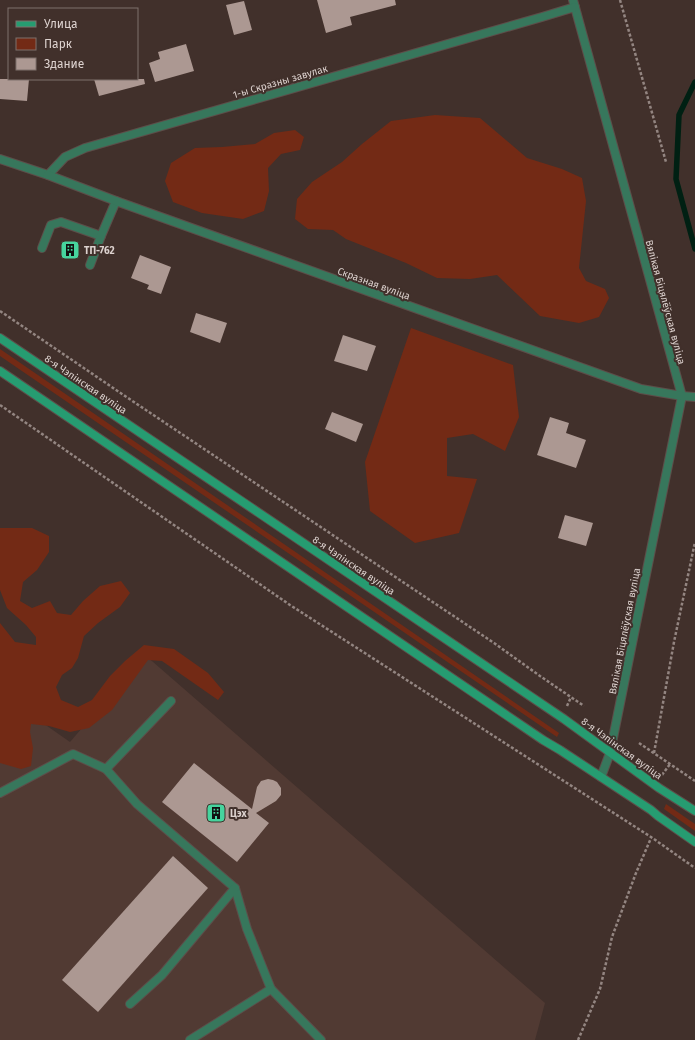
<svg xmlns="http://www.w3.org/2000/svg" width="695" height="1040" font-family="'Fira Sans',sans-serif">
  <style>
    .built { fill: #513a33 }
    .green { fill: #732a15 }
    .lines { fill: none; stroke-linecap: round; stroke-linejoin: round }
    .stream { stroke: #002013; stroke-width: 5.5 }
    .building { fill: #ac9892 }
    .service-casing { stroke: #5d4d49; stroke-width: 10 }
    .minor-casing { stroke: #5d4d49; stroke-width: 10 }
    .secondary-casing { stroke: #5d4d49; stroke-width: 10 }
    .path { stroke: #938581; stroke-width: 2.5; stroke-dasharray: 3 2; stroke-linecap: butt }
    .service { stroke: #37775c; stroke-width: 8 }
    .minor { stroke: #37775c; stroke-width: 8 }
    .secondary { stroke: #269c71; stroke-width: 8 }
    .labels { text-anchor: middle; stroke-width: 4; stroke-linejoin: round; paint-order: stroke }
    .street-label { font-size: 10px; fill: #ddd2cf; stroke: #41302b }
    .poi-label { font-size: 10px; font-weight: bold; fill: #ddd2cf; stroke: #41302b; text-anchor: start }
  </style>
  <rect width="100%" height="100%" fill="#41302b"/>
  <path class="built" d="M145,655l400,348 -10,37h-535v-347l70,49z"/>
  <g class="green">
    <path d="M435,115l45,3 47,40 35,11 20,9 4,23 -7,67 7,13 19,8 4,9 -10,19 -20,6 -39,-7 -43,-41 -27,4 -33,-1 -31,-15 -60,-24 -13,-9 -25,-1 -13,-10 2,-20 15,-17 30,-20 20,-18 29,-23z"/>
    <path d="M295,130l9,7 -4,13 -19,4 -13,14 1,23 -5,20 -21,8 -41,-6 -29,-11 -8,-21 6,-18 24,-15 27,-1 33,-3 19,-11z"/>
    <path d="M411,328l102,37 6,52 -14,34 -32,-17 -26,4v38l30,3 -18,54 -44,10 -45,-32 -5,-49z"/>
    <path d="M0,349l559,384 -2,4 -557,-381z"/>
    <path d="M0,528h32l17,8v16l-12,18 -14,12 -3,19 12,7 18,-7 7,12 14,2 12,-14 17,-15 21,-5 9,12 -10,14 -22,16 -14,13 -6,22 -6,10 -10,7 -6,12 5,13 17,7 14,-7 18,-24 15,-15 19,-16 30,4 34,24 16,19 -6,8 -56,-39 -14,-1 -36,50 -23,18 -19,4 -21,-6 -18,-2 -1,8 3,16 -2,18 -10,3 -21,-6v-140l15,19 21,3v-8l-10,-12 -19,-17 -7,-18z"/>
    <path d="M666,804l29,20v7l-31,-22z"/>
  </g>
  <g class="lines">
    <path class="stream" d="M695,82l-16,33 -3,64 19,70"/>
  </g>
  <g class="building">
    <path d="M317,0h78l1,5 -46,12 2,8 -26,8z"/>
    <path d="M244,1l8,29 -18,5 -8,-30z"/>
    <path d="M186,44l8,27 -39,11 -6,-19 11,-4 -2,-7z"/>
    <path d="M0,79h29l-2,22 -27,-2z"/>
    <path d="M94,79h50l1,5 -46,12z"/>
    <path d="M140,255l31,12 -10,27 -14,-5 2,-4 -18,-7z"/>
    <path d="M196,313l31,10 -7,20 -30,-11z"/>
    <path d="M343,335l33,11 -9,25 -33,-10z"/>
    <path d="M332,412l31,12 -7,18 -31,-13z"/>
    <path d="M550,417l19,6 -3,10 20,7 -10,28 -39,-13z"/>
    <path d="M565,515l28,8 -7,23 -28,-8z"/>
    <path d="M194,763l58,46 5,-22 4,-6 7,-2 5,1 4,2 4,6v7l-5,6 -20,12 13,10 -32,39 -75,-60z"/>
    <path d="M173,856l35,32 -110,124 -36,-32z"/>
  </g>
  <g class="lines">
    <g class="service-casing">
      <g id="service">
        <path d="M42,248l9,-23 10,-3 40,14"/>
        <path d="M90,265l11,-29 15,-35"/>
        <path d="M106,769l31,35 98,84 12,41 24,60"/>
        <path d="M0,793l73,-39 33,15 65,-68"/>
        <path d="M130,1004l32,-29 73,-87"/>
        <path d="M190,1040l81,-51 50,51"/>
      </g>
    </g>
    <g class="minor-casing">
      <g id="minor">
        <path d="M573,0l109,396 -72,357 -9,24"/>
        <path d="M0,159l48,16 17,-18 20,-9 457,-131 33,-10"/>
        <path d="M48,175l68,26 525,188 41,7 13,1"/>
      </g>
    </g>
    <g class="secondary-casing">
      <g id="secondary">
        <path d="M0,338l564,381 95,69 36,23"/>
        <path d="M0,371l543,369 17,10 91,60 7,6 37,26"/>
      </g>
    </g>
    <g class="path">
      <path d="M620,0l46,162"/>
      <path d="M0,311l122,83 372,249 46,33 44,30"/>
      <path d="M0,405l290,200 361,232 44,31"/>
      <path d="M567,706l4,-9"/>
      <path d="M639,743l56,38"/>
      <path d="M654,753l20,-111 21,-100"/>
      <path d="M662,775l8,-11"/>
      <path d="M578,1040l22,-51 12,-52 24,-64 15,-35"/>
    </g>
    <use href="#service" class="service"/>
    <use href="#minor" class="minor"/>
    <use href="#secondary" class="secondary"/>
  </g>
  <defs>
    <g id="building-square" transform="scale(1)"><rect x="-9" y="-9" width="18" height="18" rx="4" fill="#46d49e" stroke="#41302b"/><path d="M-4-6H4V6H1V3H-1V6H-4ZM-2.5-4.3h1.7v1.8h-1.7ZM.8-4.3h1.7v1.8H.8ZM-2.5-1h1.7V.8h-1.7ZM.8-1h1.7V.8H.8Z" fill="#111"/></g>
  </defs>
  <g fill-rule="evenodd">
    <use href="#building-square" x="70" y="250"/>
    <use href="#building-square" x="216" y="813"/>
  </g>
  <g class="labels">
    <g class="street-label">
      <text transform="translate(280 81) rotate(-16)" y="4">1-ы Скразны завулак</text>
      <text transform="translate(374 283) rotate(20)" y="4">Скразная вуліца</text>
      <text transform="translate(666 302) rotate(75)" y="4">Вялікая Біцялёўская вуліца</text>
      <text transform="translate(86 384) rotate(34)" y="4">8-я Чэпінская вуліца</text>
      <text transform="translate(354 565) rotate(34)" y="4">8-я Чэпінская вуліца</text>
      <text transform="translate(624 631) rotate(-79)" y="4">Вялікая Біцялёўская вуліца</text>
      <text transform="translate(622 748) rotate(36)" y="4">8-я Чэпінская вуліца</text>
    </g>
    <g class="poi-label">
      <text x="84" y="254">ТП-762</text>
      <text x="230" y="817">Цэх</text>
    </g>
  </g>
  <rect x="8" y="8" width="130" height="72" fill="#41302b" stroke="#7f716d"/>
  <rect x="16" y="21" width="20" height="6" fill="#269c71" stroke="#7f716d"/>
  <text x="44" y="28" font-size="12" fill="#ddd2cf">Улица</text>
  <rect x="16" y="38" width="20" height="12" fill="#732a15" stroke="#7f716d"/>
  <text x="44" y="48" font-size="12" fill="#ddd2cf">Парк</text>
  <rect x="16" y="58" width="20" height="12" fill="#ac9892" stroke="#7f716d"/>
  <text x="44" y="68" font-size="12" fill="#ddd2cf">Здание</text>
</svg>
